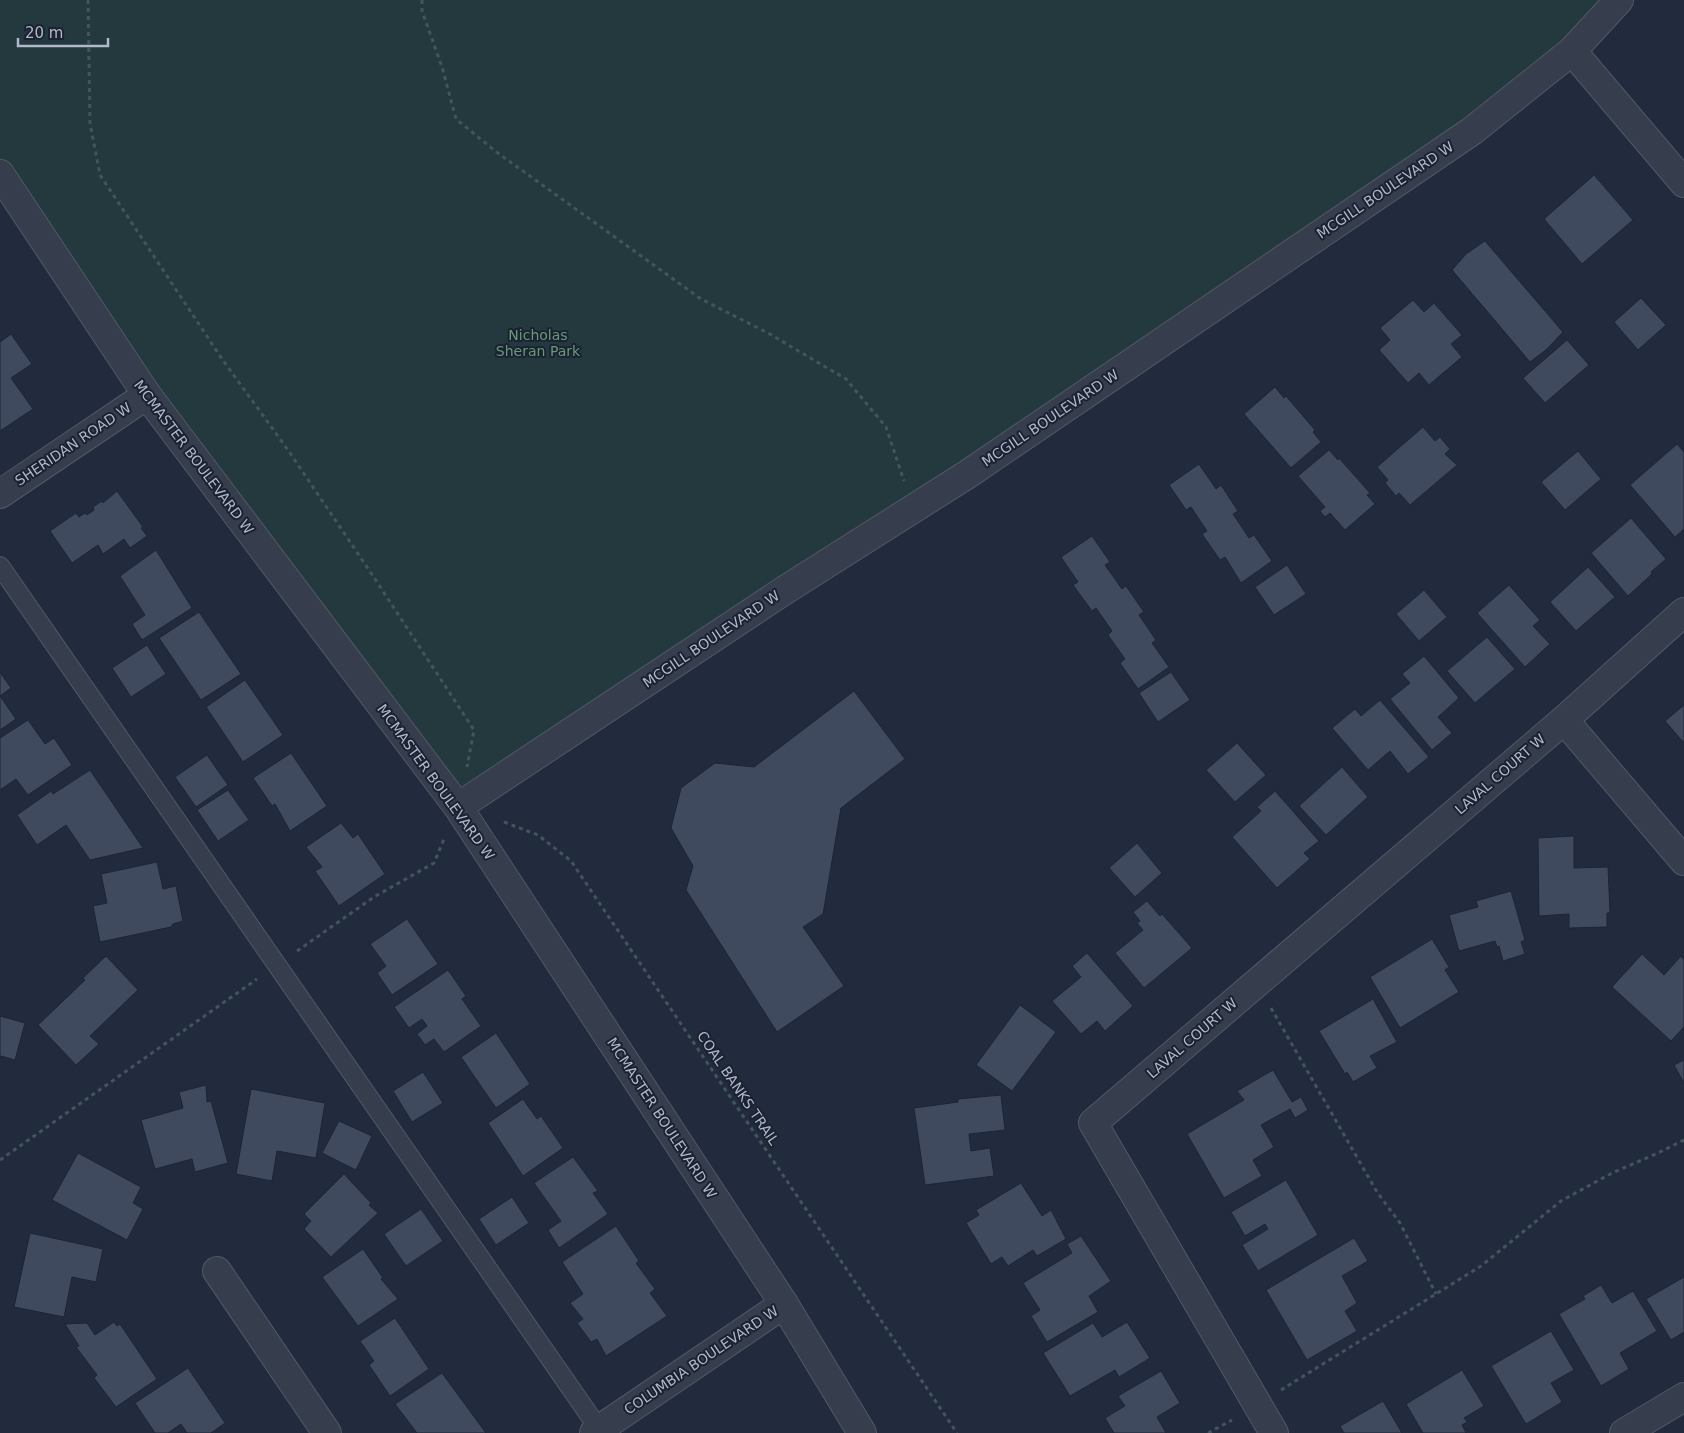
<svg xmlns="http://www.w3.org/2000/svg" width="1684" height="1433" font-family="'DejaVu Sans',sans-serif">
<rect width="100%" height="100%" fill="#222b3d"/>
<!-- green -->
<path fill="#24393e" d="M 0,0 L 1618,0 L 1572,51 L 458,807 L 0,174 Z"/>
<!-- building -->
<path fill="#404a5f" stroke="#1d2434" d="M 1594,175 L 1633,220 L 1582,264 L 1544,219 Z
M 1485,241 L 1563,332 L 1547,349 L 1530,362 L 1452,270 L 1466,254 Z
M 1641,298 L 1666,325 L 1638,350 L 1614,322 Z
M 1413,300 L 1424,312 L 1434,303 L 1462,335 L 1451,344 L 1462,357 L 1429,385 L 1419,373 L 1408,383 L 1379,350 L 1390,340 L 1380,328 Z
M 11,334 L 32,364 L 11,378 L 33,409 L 0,431 L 0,342 Z
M 1567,340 L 1589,365 L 1545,403 L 1523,378 Z
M 1275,387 L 1284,398 L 1286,396 L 1315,430 L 1313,432 L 1321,442 L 1291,468 L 1244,414 Z
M 1423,427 L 1435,441 L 1440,437 L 1450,449 L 1445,454 L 1457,465 L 1410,505 L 1399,493 L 1396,496 L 1385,483 L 1388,480 L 1377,467 Z
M 1677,444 L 1684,452 L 1684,529 L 1675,537 L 1630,485 Z
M 1329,450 L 1338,460 L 1339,458 L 1370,493 L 1367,495 L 1375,504 L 1345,530 L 1330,513 L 1325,517 L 1320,511 L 1325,507 L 1298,476 Z
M 1578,451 L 1601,479 L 1565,510 L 1541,482 Z
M 1199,464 L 1216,489 L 1221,485 L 1238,511 L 1233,514 L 1249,538 L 1254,535 L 1272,561 L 1241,583 L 1225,557 L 1220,560 L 1202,534 L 1207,531 L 1191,507 L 1186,510 L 1169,485 Z
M 117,491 L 143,527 L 141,528 L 147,536 L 130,548 L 124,539 L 103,554 L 98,545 L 72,563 L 50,531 L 76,513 L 79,517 L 85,513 L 87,515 L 94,510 L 93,507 L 102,501 L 103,503 Z
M 1631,518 L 1666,559 L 1651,572 L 1652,574 L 1628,596 L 1591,553 Z
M 1092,536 L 1110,562 L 1105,565 L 1122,589 L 1126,586 L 1144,612 L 1139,615 L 1156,640 L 1152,643 L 1169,667 L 1138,689 L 1120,663 L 1125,659 L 1108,635 L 1112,631 L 1096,608 L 1092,611 L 1073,585 L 1078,582 L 1061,557 Z
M 156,550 L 192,608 L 142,640 L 132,624 L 145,615 L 120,576 Z
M 1287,565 L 1306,594 L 1274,615 L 1255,587 Z
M 1588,567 L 1615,597 L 1576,631 L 1550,602 Z
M 1509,585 L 1540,620 L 1533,626 L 1550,644 L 1525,667 L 1477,613 Z
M 1424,590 L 1447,617 L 1419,641 L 1396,614 Z
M 199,612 L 241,674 L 201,700 L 159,638 Z
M 1487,637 L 1515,669 L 1475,703 L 1447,671 Z
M 147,645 L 166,674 L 131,697 L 112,668 Z
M 1424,656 L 1459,698 L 1438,717 L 1452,733 L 1432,750 L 1390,699 L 1410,683 L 1402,674 Z
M 0,672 L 11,688 L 0,696 Z
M 1171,672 L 1190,700 L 1158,722 L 1139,693 Z
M 245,680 L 283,735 L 243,762 L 206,707 Z
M 854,691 L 905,759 L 841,808 L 823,914 L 803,927 L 844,986 L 777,1032 L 686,890 L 693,866 L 671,828 L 681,788 L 715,763 L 754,767 Z
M 0,696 L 16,719 L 0,730 Z
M 1380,700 L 1429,757 L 1408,774 L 1390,751 L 1368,770 L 1332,728 L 1355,709 L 1361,716 Z
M 1684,705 L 1684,743 L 1665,721 Z
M 28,720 L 45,744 L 54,738 L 72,765 L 28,795 L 16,779 L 0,790 L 0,738 Z
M 1237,743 L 1266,775 L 1235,802 L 1206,770 Z
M 291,753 L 327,806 L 290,831 L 275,804 L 272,806 L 253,778 Z
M 207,755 L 228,785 L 196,807 L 175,777 Z
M 1342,767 L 1368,797 L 1326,835 L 1299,806 Z
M 90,770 L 143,848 L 90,860 L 66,825 L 37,845 L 17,815 L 51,791 L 53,794 Z
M 228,790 L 249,820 L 218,841 L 197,810 Z
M 1275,791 L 1319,841 L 1304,853 L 1310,859 L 1277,888 L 1232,837 L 1261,811 L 1257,807 Z
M 341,823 L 353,838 L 358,834 L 385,874 L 339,906 L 315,871 L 322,867 L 306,847 Z
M 1574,836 L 1574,868 L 1608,867 L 1610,913 L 1607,913 L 1607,927 L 1569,928 L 1569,914 L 1539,916 L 1538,838 Z
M 1137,843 L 1162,873 L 1135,897 L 1109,868 Z
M 157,862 L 163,889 L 176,886 L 183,921 L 173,924 L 171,927 L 100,942 L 93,906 L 107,903 L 101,874 Z
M 1511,891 L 1525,940 L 1521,942 L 1525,954 L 1503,961 L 1499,946 L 1497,947 L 1495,941 L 1459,951 L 1449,915 L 1478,907 L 1476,901 Z
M 1147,901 L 1160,916 L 1162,914 L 1192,948 L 1144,988 L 1115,953 L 1143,930 L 1137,923 L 1140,921 L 1133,912 Z
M 407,919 L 438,964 L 392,995 L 377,973 L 386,966 L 370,944 Z
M 1432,939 L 1449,967 L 1445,970 L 1459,992 L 1400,1028 L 1370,977 Z
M 1087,953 L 1133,1006 L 1105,1031 L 1097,1021 L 1081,1034 L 1052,1001 L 1081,977 L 1072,966 Z
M 1642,954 L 1664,975 L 1681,956 L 1684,960 L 1684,1027 L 1671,1041 L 1612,987 Z
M 106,956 L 138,990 L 90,1036 L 99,1044 L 76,1065 L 38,1025 L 85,980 L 83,978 Z
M 448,970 L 466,996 L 462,999 L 481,1026 L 444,1052 L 434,1039 L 425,1045 L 417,1034 L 427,1026 L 422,1019 L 409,1028 L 394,1007 Z
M 1373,999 L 1397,1042 L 1370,1056 L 1377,1068 L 1353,1082 L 1347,1072 L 1345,1074 L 1319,1031 Z
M 1020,1005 L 1056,1032 L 1012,1091 L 976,1065 Z
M 0,1016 L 25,1023 L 15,1060 L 1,1056 L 0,1059 Z
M 496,1033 L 530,1084 L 496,1108 L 461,1057 Z
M 1684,1060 L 1684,1083 L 1674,1065 Z
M 1273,1070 L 1292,1102 L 1301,1097 L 1308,1110 L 1295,1118 L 1290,1109 L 1261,1125 L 1274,1147 L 1253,1160 L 1262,1176 L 1224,1198 L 1187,1134 L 1244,1100 L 1237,1091 Z
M 423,1072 L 443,1103 L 412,1122 L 393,1091 Z
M 206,1085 L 207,1102 L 211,1101 L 228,1163 L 195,1172 L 192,1159 L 155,1169 L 141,1120 L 183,1108 L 179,1092 Z
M 251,1089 L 325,1103 L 316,1158 L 277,1151 L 272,1181 L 236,1174 Z
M 1001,1095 L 1005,1130 L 969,1134 L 971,1151 L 990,1148 L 994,1176 L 925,1185 L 914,1108 L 958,1102 L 958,1099 Z
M 523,1099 L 537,1119 L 541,1116 L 563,1148 L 523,1176 L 488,1123 Z
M 339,1121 L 372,1136 L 356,1170 L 322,1153 Z
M 78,1153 L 141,1187 L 133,1203 L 143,1209 L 127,1240 L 52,1200 Z
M 573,1157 L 598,1191 L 593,1193 L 608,1214 L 559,1248 L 548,1230 L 561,1221 L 534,1183 Z
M 344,1174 L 371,1203 L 369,1205 L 378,1213 L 331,1257 L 304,1229 L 311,1221 L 304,1214 Z
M 1286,1180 L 1318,1235 L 1258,1271 L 1242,1245 L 1268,1229 L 1265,1224 L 1245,1236 L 1231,1212 Z
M 1021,1183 L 1042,1216 L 1051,1210 L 1066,1239 L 1037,1256 L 1033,1250 L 1008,1266 L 1002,1257 L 991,1264 L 966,1223 L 979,1215 L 976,1210 Z
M 512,1197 L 529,1223 L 496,1245 L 479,1219 Z
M 421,1209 L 443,1241 L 406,1266 L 384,1234 Z
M 616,1226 L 639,1261 L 636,1263 L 655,1289 L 650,1293 L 667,1316 L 606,1356 L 597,1339 L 591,1342 L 577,1323 L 583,1319 L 570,1303 L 583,1294 L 562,1262 Z
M 30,1233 L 103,1249 L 96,1282 L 72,1277 L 64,1317 L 14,1307 Z
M 1081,1236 L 1111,1281 L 1089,1296 L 1098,1312 L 1047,1342 L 1031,1316 L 1040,1310 L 1023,1283 L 1072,1253 L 1067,1244 Z
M 1354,1238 L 1368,1261 L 1342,1276 L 1357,1303 L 1345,1311 L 1357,1331 L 1307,1360 L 1266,1290 Z
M 363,1249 L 383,1278 L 381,1279 L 398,1299 L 358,1326 L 322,1277 Z
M 1684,1277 L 1684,1332 L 1671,1340 L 1646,1299 Z
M 1601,1285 L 1612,1303 L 1633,1291 L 1657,1331 L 1620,1353 L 1629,1369 L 1601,1386 L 1559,1314 L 1585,1299 L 1583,1296 Z
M 395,1318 L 429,1369 L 390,1396 L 369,1365 L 374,1361 L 360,1341 Z
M 114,1322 L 117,1326 L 120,1324 L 157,1379 L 116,1407 L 94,1378 L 97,1375 L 76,1347 L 79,1346 L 65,1324 L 87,1323 L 95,1335 Z
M 1127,1322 L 1150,1358 L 1119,1377 L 1115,1370 L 1070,1396 L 1043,1353 L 1093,1323 L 1102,1337 Z
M 1551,1331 L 1574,1370 L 1551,1383 L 1562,1402 L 1526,1424 L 1491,1366 Z
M 188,1368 L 225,1423 L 211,1433 L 187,1433 L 181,1424 L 168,1433 L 155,1433 L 135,1403 Z
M 1462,1370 L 1484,1406 L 1464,1418 L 1467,1422 L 1462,1425 L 1466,1433 L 1423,1433 L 1406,1404 Z
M 1161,1371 L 1180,1403 L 1157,1417 L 1166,1433 L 1114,1433 L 1105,1418 L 1125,1406 L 1118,1396 Z
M 442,1373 L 486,1433 L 417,1433 L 395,1404 Z
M 1383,1401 L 1402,1433 L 1344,1433 L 1340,1426 Z"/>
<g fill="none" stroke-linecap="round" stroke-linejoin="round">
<!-- service casing -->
<g stroke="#515868" stroke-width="20">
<path id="service" d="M 0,566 L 599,1429"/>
</g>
<!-- minor casing -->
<g stroke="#515868" stroke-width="30">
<path id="minor" d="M 1572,51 L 1684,183
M 0,494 L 147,395
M 1564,720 L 1684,861
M 217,1271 L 327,1433
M 594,1433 L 784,1304
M 1274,1433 L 1093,1123 L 1564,720 L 1684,612
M 1624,1433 L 1684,1397"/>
</g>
<!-- tertiary casing -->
<g stroke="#515868" stroke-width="30">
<path id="tertiary" d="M 0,174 L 147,395 L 458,807 L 784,1304 L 862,1433
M 458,807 L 785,590 L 968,474 L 1472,131 L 1572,51 L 1619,0"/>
</g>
<!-- path -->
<path stroke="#41565b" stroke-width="3" stroke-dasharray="4 4" stroke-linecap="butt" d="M 88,0 L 90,123 L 100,175 L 222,359 L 288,450 L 373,576 L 474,730 L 467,767
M 422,0 L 422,11 L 442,67 L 456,119 L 495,151 L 701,299 L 768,333 L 846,379 L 886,427 L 904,481
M 504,822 L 538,835 L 571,861 L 957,1433
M 297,951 L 374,897 L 434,863 L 444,839
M 1271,1008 L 1377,1192 L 1400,1223 L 1436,1294
M 0,1160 L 257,979
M 1281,1390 L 1481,1266 L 1561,1201 L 1612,1173 L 1658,1153 L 1684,1140
M 1208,1433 L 1232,1420"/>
<!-- service -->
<use href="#service" stroke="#363d4d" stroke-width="18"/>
<!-- minor -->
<use href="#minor" stroke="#363d4d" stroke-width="28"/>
<!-- tertiary -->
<use href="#tertiary" stroke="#363d4d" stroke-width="28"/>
</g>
<g text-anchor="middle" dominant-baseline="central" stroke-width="4" stroke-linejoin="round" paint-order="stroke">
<!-- street labels -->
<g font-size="14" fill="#b1b8c9" stroke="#1b2232">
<text transform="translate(1385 190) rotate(-34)">MCGILL BOULEVARD W</text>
<text transform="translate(1050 418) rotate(-34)">MCGILL BOULEVARD W</text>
<text transform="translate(73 444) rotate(-34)">SHERIDAN ROAD W</text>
<text transform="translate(194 457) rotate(53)">MCMASTER BOULEVARD W</text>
<text transform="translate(711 639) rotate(-34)">MCGILL BOULEVARD W</text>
<text transform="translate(1500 774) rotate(-41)">LAVAL COURT W</text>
<text transform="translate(436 782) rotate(54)">MCMASTER BOULEVARD W</text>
<text transform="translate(1192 1038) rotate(-41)">LAVAL COURT W</text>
<text transform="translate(738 1088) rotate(56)">COAL BANKS TRAIL</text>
<text transform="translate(662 1118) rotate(57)">MCMASTER BOULEVARD W</text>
<text transform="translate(701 1360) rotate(-34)">COLUMBIA BOULEVARD W</text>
</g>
<!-- park labels -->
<g font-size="14" fill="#679b77" stroke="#1b2232">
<text x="538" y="335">Nicholas<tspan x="538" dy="16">Sheran Park</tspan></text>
</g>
</g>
<!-- scale -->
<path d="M18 38v8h90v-8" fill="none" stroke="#b1b8c9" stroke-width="2.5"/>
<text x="25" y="38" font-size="15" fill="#b1b8c9" stroke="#1b2232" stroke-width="4" paint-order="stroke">20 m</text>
</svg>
